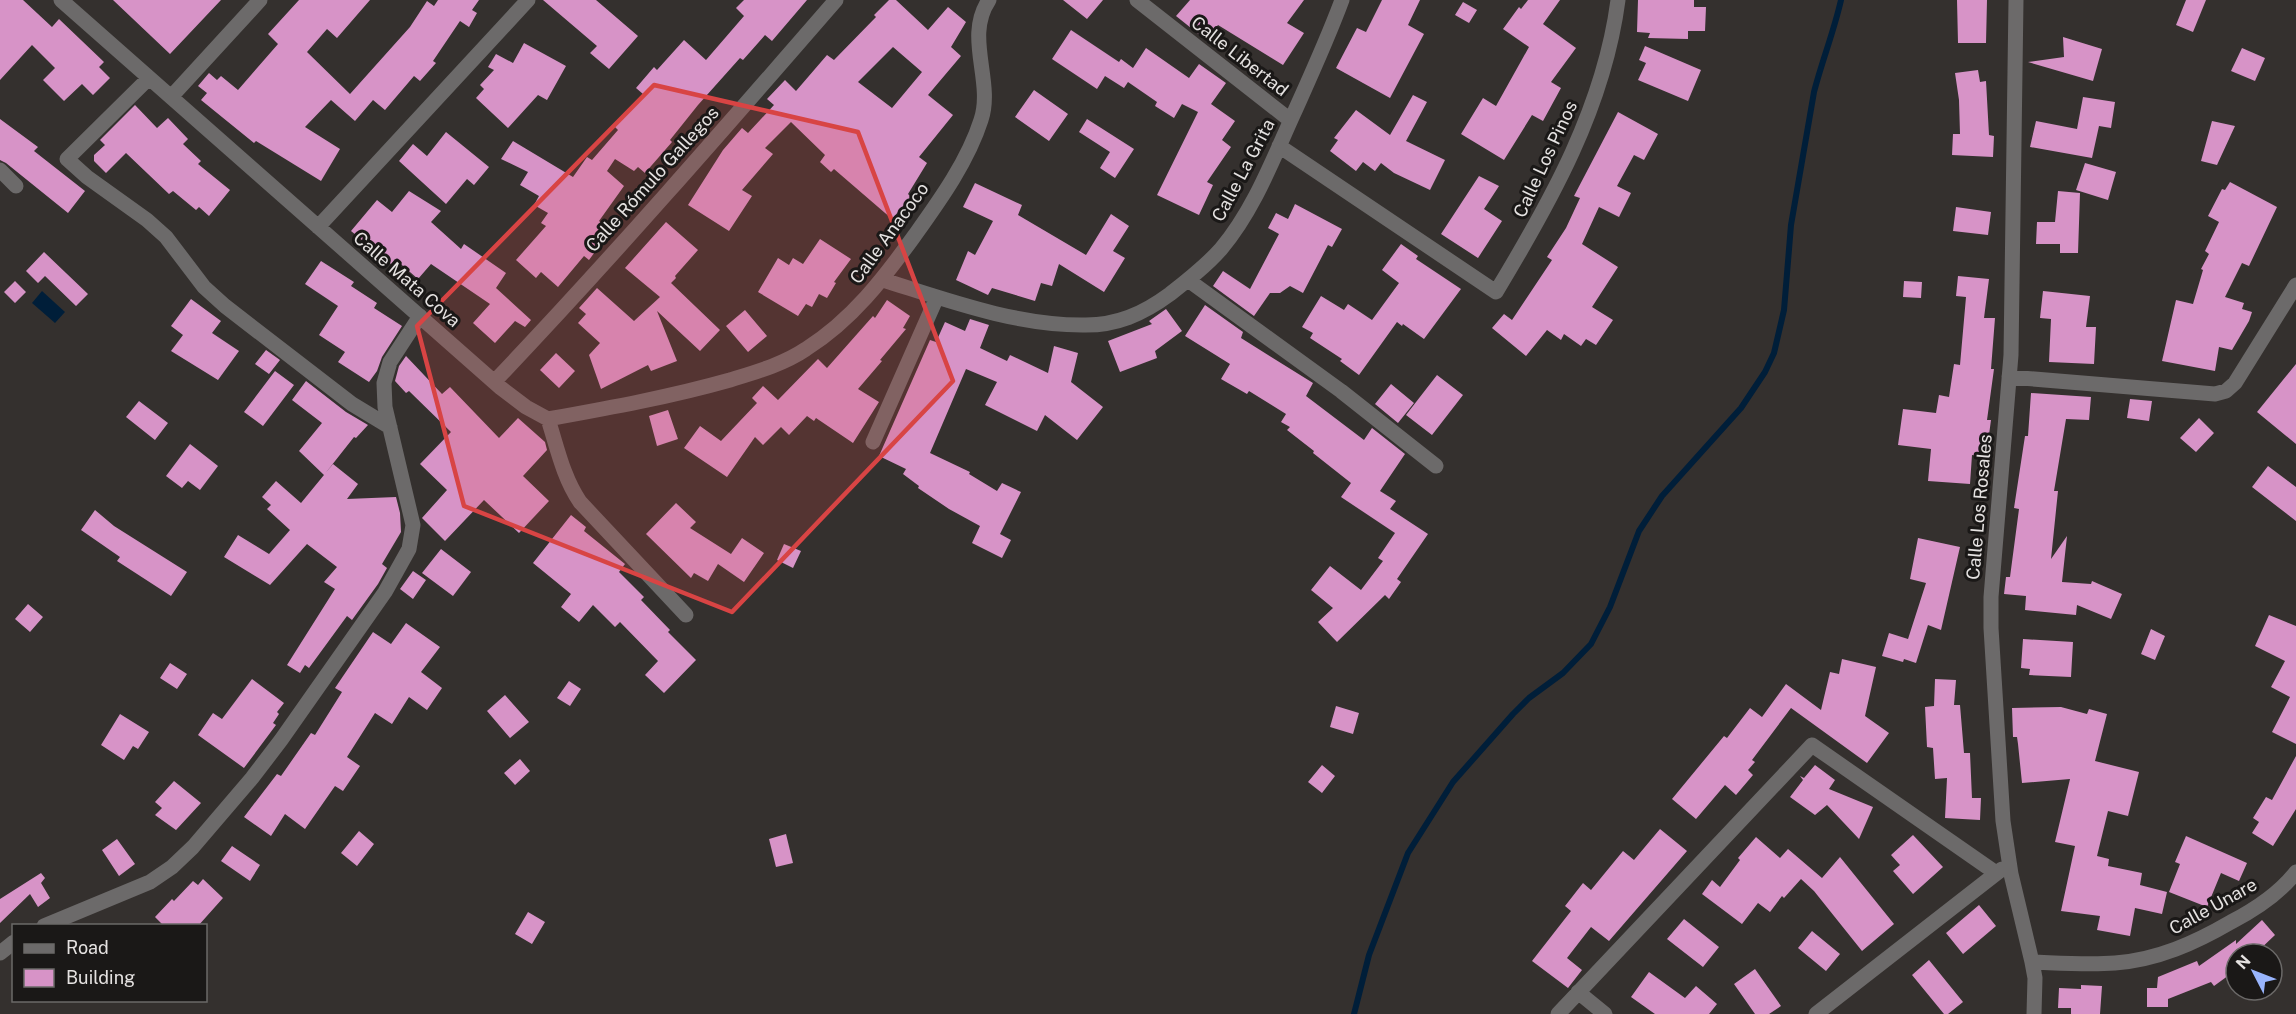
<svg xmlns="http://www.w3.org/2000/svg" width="2296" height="1014" font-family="'Public Sans',sans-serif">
<rect width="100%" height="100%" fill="#34302e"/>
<!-- water -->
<path fill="#001e39" d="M 42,291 L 65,312 L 55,323 L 32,303 Z"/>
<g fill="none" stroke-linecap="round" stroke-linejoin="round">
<!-- stream -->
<path stroke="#001e39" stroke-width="6" d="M 1354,1014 L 1369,955 L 1408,853 L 1453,782 L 1513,714 L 1529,698 L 1563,673 L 1591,644 L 1610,607 L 1639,531 L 1662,496 L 1741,408 L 1765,372 L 1774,353 L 1784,310 L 1791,225 L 1814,92 C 1822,61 1834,31 1841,0"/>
</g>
<!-- building -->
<path fill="#d793c7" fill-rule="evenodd" d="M 0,0 L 23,0 L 52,27 L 59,19 L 104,62 L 99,67 L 110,78 L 93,95 L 82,84 L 64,101 L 43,80 L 55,68 L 32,45 L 0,80 Z
M 113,0 L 221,0 L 170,54 Z
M 299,0 L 370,0 L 337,38 L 327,29 L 307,52 L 350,94 L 410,27 L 427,1 L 434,6 L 438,0 L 479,0 L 472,10 L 477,13 L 469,27 L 460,21 L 433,61 L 436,63 L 420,81 L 414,76 L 385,110 L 373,100 L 355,121 L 331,100 L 305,127 L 340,149 L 321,181 L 256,141 L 254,143 L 201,100 L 207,93 L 198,86 L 209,73 L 217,80 L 221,76 L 238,90 L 278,44 L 268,34 Z
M 543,0 L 596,0 L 638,36 L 609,69 L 590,53 L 597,46 Z
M 744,0 L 807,0 L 772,41 L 765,35 L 743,60 L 740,58 L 698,105 L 670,140 L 672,142 L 645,173 L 638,167 L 634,171 L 615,159 L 607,171 L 624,186 L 599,221 L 611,230 L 589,260 L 584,256 L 558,287 L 541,272 L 536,278 L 516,260 L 546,226 L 541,223 L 548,213 L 534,205 L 539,196 L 520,185 L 528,172 L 501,159 L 513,141 L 573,177 L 587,157 L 592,160 L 618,130 L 614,126 L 643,94 L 636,88 L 654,67 L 657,70 L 684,40 L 706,60 L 744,16 L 736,8 Z
M 889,0 L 896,0 L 928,30 L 948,7 L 966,22 L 951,47 L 961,56 L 928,95 L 953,115 L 919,157 L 927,163 L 908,194 L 911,197 L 892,219 L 834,169 L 831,172 L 820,162 L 825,155 L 791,122 L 765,148 L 773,154 L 742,190 L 752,196 L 729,231 L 688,205 L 723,150 L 742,128 L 748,133 L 774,105 L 767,99 L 785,80 L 796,91 L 827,55 L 834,60 L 876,17 L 874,15 ZM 893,47 L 922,72 L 892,108 L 858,82 Z
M 1063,0 L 1103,0 L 1087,19 Z
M 1190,0 L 1304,0 L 1287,23 L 1304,33 L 1283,65 L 1218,25 L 1206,40 L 1176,16 Z
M 1382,0 L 1420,0 L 1408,25 L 1424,34 L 1390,98 L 1336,68 L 1357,28 L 1366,32 Z
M 1528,0 L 1560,0 L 1543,24 L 1576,48 L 1551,82 L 1561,88 L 1543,121 L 1532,115 L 1504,160 L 1461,134 L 1483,98 L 1496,106 L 1529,47 L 1503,29 L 1519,7 L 1521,9 Z
M 1638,0 L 1694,0 L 1694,7 L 1706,7 L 1705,31 L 1688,31 L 1688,39 L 1648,38 L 1650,33 L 1637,32 Z
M 1957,0 L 1987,0 L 1986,43 L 1958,43 Z
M 2186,0 L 2206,0 L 2193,32 L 2176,25 Z
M 1463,2 L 1477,10 L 1469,23 L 1455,15 Z
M 1071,30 L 1119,62 L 1121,59 L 1133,68 L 1146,48 L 1189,78 L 1199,64 L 1226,83 L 1211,104 L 1235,121 L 1222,140 L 1231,147 L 1207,182 L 1213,185 L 1199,215 L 1157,195 L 1198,112 L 1182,104 L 1174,118 L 1155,106 L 1157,102 L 1128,82 L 1124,88 L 1105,76 L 1097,89 L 1052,59 Z
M 2063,37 L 2102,49 L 2093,81 L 2028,62 L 2064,57 Z
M 524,43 L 566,66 L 547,100 L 538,95 L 508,128 L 476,98 L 484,89 L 480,85 L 494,70 L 488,67 L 496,54 L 513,63 Z
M 1645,46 L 1701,70 L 1688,101 L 1638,80 L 1646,63 L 1639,60 Z
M 2242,48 L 2265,58 L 2255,81 L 2231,71 Z
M 1978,70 L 1980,82 L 1986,81 L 1989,135 L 1994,136 L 1993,157 L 1952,155 L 1953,134 L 1960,134 L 1959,100 L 1955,73 Z
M 1034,90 L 1068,114 L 1049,141 L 1015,117 Z
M 1413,95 L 1427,102 L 1406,141 L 1445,160 L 1430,190 L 1394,173 L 1381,163 L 1375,171 L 1363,162 L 1356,171 L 1330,151 L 1338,140 L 1334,138 L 1356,110 L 1390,135 Z
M 2083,97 L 2115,102 L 2111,128 L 2099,126 L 2092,158 L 2030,147 L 2036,121 L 2077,129 Z
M 135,105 L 157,128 L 168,118 L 188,139 L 183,144 L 201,161 L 198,164 L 230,190 L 209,216 L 199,207 L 196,210 L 173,191 L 169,194 L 126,153 L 106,173 L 94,161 L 94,155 L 105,145 L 100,140 Z
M 1618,112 L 1658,134 L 1644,160 L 1634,155 L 1617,186 L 1631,193 L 1619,217 L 1599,207 L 1582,244 L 1618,267 L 1592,307 L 1613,320 L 1596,345 L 1586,339 L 1581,346 L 1564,334 L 1561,340 L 1547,330 L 1526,356 L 1492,328 L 1504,314 L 1512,320 L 1552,260 L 1547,257 L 1566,228 L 1580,198 L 1574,196 Z
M 0,119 L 38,147 L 34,151 L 85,191 L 68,213 L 6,163 L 0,160 Z
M 1087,119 L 1134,149 L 1115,178 L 1100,168 L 1110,152 L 1079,132 Z
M 2212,121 L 2235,126 L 2217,165 L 2201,161 Z
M 446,132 L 489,167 L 474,185 L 467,179 L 446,204 L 399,161 L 413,144 L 427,156 Z
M 2085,163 L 2116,172 L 2108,200 L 2076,190 Z
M 1479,176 L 1499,186 L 1484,209 L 1502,221 L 1478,258 L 1441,234 Z
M 2230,182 L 2277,207 L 2249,266 L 2242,263 L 2225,297 L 2244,303 L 2242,309 L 2252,312 L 2249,321 L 2232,350 L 2219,347 L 2215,371 L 2162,361 L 2176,300 L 2193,304 L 2203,270 L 2201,269 L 2209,254 L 2205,251 L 2219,222 L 2208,216 L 2222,189 L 2225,190 Z
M 975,183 L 1022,205 L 1018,215 L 1086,255 L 1111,214 L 1129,226 L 1113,251 L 1125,258 L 1104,292 L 1059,264 L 1052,286 L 1041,283 L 1035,301 L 992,288 L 988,295 L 956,280 L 968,251 L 975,255 L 993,221 L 963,207 Z
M 409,191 L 441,211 L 431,222 L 461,249 L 464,244 L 506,273 L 496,288 L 531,320 L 525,327 L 515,321 L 495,343 L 473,323 L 490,304 L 431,264 L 418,279 L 395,259 L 391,264 L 351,231 L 377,200 L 392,212 Z
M 2058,191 L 2080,193 L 2078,253 L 2060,253 L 2060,244 L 2036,244 L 2037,222 L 2055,222 Z
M 1295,204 L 1342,229 L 1332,247 L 1328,245 L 1303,293 L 1290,286 L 1280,293 L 1270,293 L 1254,316 L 1213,286 L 1223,271 L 1250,289 L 1279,234 L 1268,228 L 1276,213 L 1288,219 Z
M 1956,207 L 1991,212 L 1988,235 L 1953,231 Z
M 666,222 L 698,250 L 675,276 L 676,278 L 671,283 L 720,330 L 700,351 L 657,311 L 677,361 L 651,371 L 648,365 L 601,389 L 589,355 L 600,343 L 578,323 L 586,314 L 579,308 L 597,288 L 634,321 L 660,297 L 625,268 Z
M 820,239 L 851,259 L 834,282 L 836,283 L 827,298 L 819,294 L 812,307 L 806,304 L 798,316 L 758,292 L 778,258 L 789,265 L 793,258 L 803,264 Z
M 1401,244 L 1418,256 L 1416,259 L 1461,289 L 1424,339 L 1403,324 L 1402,326 L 1397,322 L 1359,375 L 1340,361 L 1342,359 L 1310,338 L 1313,333 L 1302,327 L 1321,296 L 1344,310 L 1348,304 L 1372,320 L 1399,283 L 1382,270 Z
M 44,252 L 88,294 L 76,306 L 45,276 L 38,283 L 26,271 Z
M 321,261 L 354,282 L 351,286 L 377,303 L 374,308 L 402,326 L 382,357 L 377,371 L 369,382 L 338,362 L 345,352 L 319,335 L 338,306 L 305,284 Z
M 1958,276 L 1989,279 L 1984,318 L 1995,318 L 1991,369 L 1994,369 L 1987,420 L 1991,420 L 1986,457 L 1972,455 L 1970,484 L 1928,481 L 1931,449 L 1898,445 L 1903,409 L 1936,413 L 1939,395 L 1949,397 L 1954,364 L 1960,365 L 1966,297 L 1956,296 Z
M 15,281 L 26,292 L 15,303 L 4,292 Z
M 1904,281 L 1922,282 L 1921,298 L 1903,297 Z
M 2043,291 L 2090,296 L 2086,327 L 2096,327 L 2094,364 L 2049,362 L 2051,319 L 2040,318 Z
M 191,299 L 221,321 L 212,333 L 239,351 L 218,380 L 171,351 L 183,335 L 171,326 Z
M 887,300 L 910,316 L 903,328 L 906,329 L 880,360 L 882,361 L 858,389 L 879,402 L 853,443 L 816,418 L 814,421 L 807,416 L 789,435 L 781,427 L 763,445 L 755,437 L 727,477 L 684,448 L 700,426 L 721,441 L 757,403 L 752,398 L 763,386 L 778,400 L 818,359 L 827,368 L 873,316 L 875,318 Z
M 1205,305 L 1243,332 L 1241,338 L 1313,383 L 1306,396 L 1364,440 L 1372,428 L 1405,454 L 1380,491 L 1396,501 L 1390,509 L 1428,534 L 1397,579 L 1401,582 L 1389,599 L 1385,595 L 1337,642 L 1318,622 L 1333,608 L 1311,590 L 1330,566 L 1361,590 L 1383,561 L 1378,558 L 1395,533 L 1341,497 L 1351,483 L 1313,453 L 1314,451 L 1287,430 L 1290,427 L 1281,422 L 1286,414 L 1249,391 L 1247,394 L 1221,379 L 1230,364 L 1185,336 Z
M 1166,309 L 1182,331 L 1155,351 L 1157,358 L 1120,372 L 1108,341 L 1152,324 L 1149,321 Z
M 745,310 L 767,336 L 748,352 L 726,326 Z
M 970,319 L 989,325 L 980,348 L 1007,361 L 1010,355 L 1048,373 L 1054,346 L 1078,353 L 1071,382 L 1103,407 L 1077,440 L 1045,415 L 1037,431 L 985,405 L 997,382 L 966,369 L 930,453 L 970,472 L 969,474 L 997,491 L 1002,483 L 1021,492 L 1000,534 L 1011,540 L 1002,558 L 972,543 L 980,526 L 949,509 L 918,488 L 919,486 L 903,474 L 906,469 L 879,456 L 930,340 L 936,342 L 945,322 L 965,331 Z
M 266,350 L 280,360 L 269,374 L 255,364 Z
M 556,353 L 575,371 L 559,388 L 540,370 Z
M 406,356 L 442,394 L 450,387 L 499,438 L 518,418 L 545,442 L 547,450 L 523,476 L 549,501 L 519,533 L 484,500 L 445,541 L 422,518 L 447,490 L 420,464 L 451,432 L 409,391 L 406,393 L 395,381 L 399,366 Z
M 2296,364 L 2296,444 L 2257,412 Z
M 275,371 L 294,385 L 263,426 L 244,412 Z
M 1437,375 L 1463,395 L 1432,435 L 1406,415 Z
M 306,381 L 346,412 L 368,425 L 356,438 L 354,437 L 324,475 L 299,451 L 322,423 L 292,400 Z
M 1391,384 L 1414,403 L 1398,423 L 1375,404 Z
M 2031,393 L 2091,397 L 2089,420 L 2066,419 L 2054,491 L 2058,491 L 2051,559 L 2067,536 L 2062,582 L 2091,584 L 2092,581 L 2122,594 L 2111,619 L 2077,605 L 2076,615 L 2025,610 L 2026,596 L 2004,594 L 2006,577 L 2010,577 L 2019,509 L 2014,508 L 2025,436 L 2028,436 Z
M 2130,399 L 2152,401 L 2149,421 L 2127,418 Z
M 139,401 L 168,423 L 155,440 L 126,417 Z
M 668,410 L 678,439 L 657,446 L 649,416 Z
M 2199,418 L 2214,433 L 2196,452 L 2180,438 Z
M 190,444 L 218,466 L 200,490 L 188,481 L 182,488 L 166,476 Z
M 333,464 L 358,484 L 347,499 L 396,497 L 400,513 L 401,532 L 382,564 L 387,568 L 378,584 L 352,620 L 347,616 L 309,668 L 305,665 L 300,673 L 287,665 L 335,589 L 324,582 L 337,567 L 307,544 L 270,585 L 224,557 L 238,535 L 269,554 L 290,530 L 267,509 L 271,505 L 262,497 L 276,481 L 301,503 Z
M 2268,466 L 2296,487 L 2296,521 L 2252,487 Z
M 676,503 L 696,522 L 690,528 L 731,554 L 742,538 L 764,553 L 744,582 L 718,564 L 708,581 L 694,573 L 691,578 L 646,534 Z
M 95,510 L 114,526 L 187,572 L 171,596 L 117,561 L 120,557 L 81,530 Z
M 571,515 L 586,527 L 584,531 L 625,564 L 619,572 L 644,597 L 641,600 L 670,630 L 668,632 L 696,660 L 664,693 L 645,675 L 658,661 L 620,622 L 615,627 L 593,605 L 579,622 L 561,607 L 571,594 L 533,563 Z
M 1918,538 L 1960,547 L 1941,630 L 1928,625 L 1916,663 L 1904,659 L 1903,662 L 1882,656 L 1889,633 L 1908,639 L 1926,583 L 1910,579 Z
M 784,544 L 801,551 L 793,568 L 777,560 Z
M 441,549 L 471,572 L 453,596 L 422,573 Z
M 413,571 L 426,580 L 413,599 L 400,589 Z
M 28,604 L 43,617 L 30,632 L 15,619 Z
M 2269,615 L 2296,626 L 2296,744 L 2272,732 L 2290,697 L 2271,687 L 2285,661 L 2255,646 Z
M 406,623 L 440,647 L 421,672 L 442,688 L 427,710 L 409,697 L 392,724 L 375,713 L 347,757 L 360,766 L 343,791 L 335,786 L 305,829 L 285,814 L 271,836 L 244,817 L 277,774 L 281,776 L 311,733 L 315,735 L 342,692 L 335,688 L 373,632 L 391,644 Z
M 2151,629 L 2165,636 L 2155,660 L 2141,654 Z
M 2023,639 L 2073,642 L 2071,677 L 2029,675 L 2030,669 L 2021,668 Z
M 1842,659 L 1876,667 L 1865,716 L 1889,733 L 1867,763 L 1791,708 L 1752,760 L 1755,762 L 1748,770 L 1753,775 L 1736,795 L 1725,785 L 1696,819 L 1672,799 L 1724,736 L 1727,738 L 1750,708 L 1762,717 L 1786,684 L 1821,710 L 1830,672 L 1839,674 Z
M 170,663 L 187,674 L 177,689 L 160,678 Z
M 252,679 L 284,703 L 277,712 L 279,714 L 273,723 L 276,725 L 244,768 L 198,735 L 213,713 L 222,719 Z
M 1935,679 L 1956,680 L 1954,705 L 1960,705 L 1964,753 L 1970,753 L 1972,798 L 1981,798 L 1980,820 L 1945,818 L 1947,778 L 1935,779 L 1933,748 L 1927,747 L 1925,707 L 1934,706 Z
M 569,681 L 581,689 L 570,706 L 557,698 Z
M 505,695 L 529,722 L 510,738 L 487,711 Z
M 1336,706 L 1359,713 L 1353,734 L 1330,727 Z
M 2061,707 L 2087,714 L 2089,709 L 2107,714 L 2095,761 L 2139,772 L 2128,816 L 2108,811 L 2097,856 L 2109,859 L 2108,866 L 2142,873 L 2140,885 L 2167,892 L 2162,914 L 2135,908 L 2130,936 L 2097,930 L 2100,916 L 2061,911 L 2075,846 L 2055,842 L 2070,779 L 2022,783 L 2018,744 L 2017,737 L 2013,737 L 2012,708 Z
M 120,714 L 149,732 L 138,749 L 133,746 L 124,760 L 101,745 Z
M 2296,756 L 2296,809 L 2273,846 L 2252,833 L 2259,822 L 2253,818 L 2266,797 L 2272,800 Z
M 520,759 L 530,771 L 515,785 L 504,773 Z
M 1322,765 L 1335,776 L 1322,793 L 1308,782 Z
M 1815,765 L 1835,780 L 1829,789 L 1873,807 L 1859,839 L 1827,805 L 1815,815 L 1790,797 L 1803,780 L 1800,776 L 1804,778 Z
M 174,781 L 201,803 L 176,830 L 155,815 L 162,808 L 155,802 Z
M 1660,829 L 1687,851 L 1609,941 L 1591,927 L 1567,958 L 1582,970 L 1568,988 L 1532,961 L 1571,911 L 1565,906 L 1583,883 L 1591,890 L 1623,851 L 1634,860 Z
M 359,831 L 374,844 L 357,866 L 341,853 Z
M 786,834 L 793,863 L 776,867 L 769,839 Z
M 1913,835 L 1943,867 L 1913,894 L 1893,871 L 1900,865 L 1891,855 Z
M 2186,836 L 2247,863 L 2239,881 L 2221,873 L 2207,907 L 2169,892 L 2180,864 L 2175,862 Z
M 1756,837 L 1780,858 L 1788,849 L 1822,878 L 1840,857 L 1894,924 L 1862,951 L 1814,891 L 1801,879 L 1784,898 L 1782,896 L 1770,912 L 1758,903 L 1742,924 L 1702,894 L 1712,880 L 1720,887 L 1740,860 L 1738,858 Z
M 117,839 L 135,864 L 119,876 L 102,850 Z
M 232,846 L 260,865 L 250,881 L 221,861 Z
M 41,873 L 45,878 L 41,883 L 50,898 L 38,907 L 30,894 L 0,923 L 0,899 Z
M 203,879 L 223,898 L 198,926 L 164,926 L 155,917 L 172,899 L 174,901 L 193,881 L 198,885 Z
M 1979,905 L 1996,926 L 1963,954 L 1946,933 Z
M 528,912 L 545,922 L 532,944 L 515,934 Z
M 1684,919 L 1719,947 L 1703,967 L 1667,939 Z
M 2262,920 L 2275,935 L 2255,954 L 2236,954 L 2236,970 L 2214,986 L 2211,982 L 2168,999 L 2168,1007 L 2147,1007 L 2147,988 L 2157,988 L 2158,977 L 2197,961 L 2199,966 L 2236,940 L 2236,944 Z
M 1812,931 L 1840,954 L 1826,971 L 1798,948 Z
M 1929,960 L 1963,1002 L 1948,1014 L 1944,1014 L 1912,975 Z
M 1755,969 L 1781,1006 L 1769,1014 L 1755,1014 L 1734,984 Z
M 1649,972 L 1685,998 L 1696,986 L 1717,1004 L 1709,1014 L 1655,1014 L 1631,997 Z
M 2081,985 L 2102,986 L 2100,1014 L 2071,1014 L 2071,1008 L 2058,1008 L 2059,988 L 2081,989 Z"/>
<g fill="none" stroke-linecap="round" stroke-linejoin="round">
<!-- minor -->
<path stroke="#6c6a6a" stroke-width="15" d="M 61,0 L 501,388 L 526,407 L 548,419 C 557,447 563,477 580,502 L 686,615
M 1137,0 L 1290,120
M 2016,0 L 2011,355 L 1991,597 L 1991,628 L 2003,821 L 2011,874 L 2032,962 L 2035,978 L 2034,1014
M 149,78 L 67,159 L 87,177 L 147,220 L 166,237 L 204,287 L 225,306 L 352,404 L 390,427
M 171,97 L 260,0
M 1279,146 L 1496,292 C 1551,201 1604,107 1618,0
M 0,170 L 16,186
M 318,227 L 528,0
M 883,280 C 947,300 1014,325 1082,325 C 1116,326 1143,314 1170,294 C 1188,280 1206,266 1221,249 C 1254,210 1273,159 1294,113 C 1311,75 1328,38 1342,0
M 1188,280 L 1341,391 L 1436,466
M 2009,377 L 2215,394 L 2226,391 L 2235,383 L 2296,285
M 494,382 C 612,258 724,129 836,0
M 548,419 C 609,408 670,397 730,380 C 756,372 784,364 806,349 C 852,320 884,278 915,235 C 940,200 968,161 981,120 C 994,81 964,37 989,0
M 873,442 L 937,297
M 44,926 L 150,882 L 172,867 L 193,847 L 252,778 L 281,740 L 385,592 L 409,549 L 413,525 L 385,407 L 384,383 L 390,362 L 420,316
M 0,953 L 14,942
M 2032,962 C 2060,963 2088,965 2115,963 C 2157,960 2195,943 2231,922 C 2256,909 2279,894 2296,872
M 1578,992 L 1605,1014
M 1558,1014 L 1812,745 L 1996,873
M 1816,1014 L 2002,869"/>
</g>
<!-- marked area -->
<path fill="#d84444" fill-opacity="0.2" stroke="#d84444" stroke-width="4.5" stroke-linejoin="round" d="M 654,85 L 858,132 L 953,381 L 732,612 L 464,506 L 417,326 Z"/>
<g text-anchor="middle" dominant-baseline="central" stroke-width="6" stroke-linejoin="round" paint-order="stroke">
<!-- street labels -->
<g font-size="18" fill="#e5e2e1" stroke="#1a1817">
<text transform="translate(1240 56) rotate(38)">Calle Libertad</text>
<text transform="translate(1545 159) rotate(-65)">Calle Los Pinos</text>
<text transform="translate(1243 170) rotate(-62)">Calle La Grita</text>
<text transform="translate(652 179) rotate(-48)">Calle Rómulo Gallegos</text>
<text transform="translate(889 233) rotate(-54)">Calle Anacoco</text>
<text transform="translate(407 279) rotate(41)">Calle Mata Cova</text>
<text transform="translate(1979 507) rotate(-85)">Calle Los Rosales</text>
<text transform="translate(2213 906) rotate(-29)">Calle Unare</text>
</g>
</g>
<!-- legend -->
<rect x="12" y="924" width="195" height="78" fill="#1a1817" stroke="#6b6968" stroke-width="1.5"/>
<rect x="24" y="944" width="30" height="9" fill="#6c6a6a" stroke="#6b6968" stroke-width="1.5"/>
<text x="66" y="954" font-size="18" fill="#e5e2e1">Road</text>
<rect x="24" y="969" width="30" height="18" fill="#d793c7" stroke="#6b6968" stroke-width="1.5"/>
<text x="66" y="984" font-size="18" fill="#e5e2e1">Building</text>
<!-- north arrow -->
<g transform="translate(2254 972) rotate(312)"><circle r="28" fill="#1a1817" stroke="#6b6968" stroke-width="1.5"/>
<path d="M0-4.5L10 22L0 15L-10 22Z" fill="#99b5fd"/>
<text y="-9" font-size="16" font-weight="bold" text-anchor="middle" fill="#e5e2e1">N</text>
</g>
</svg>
